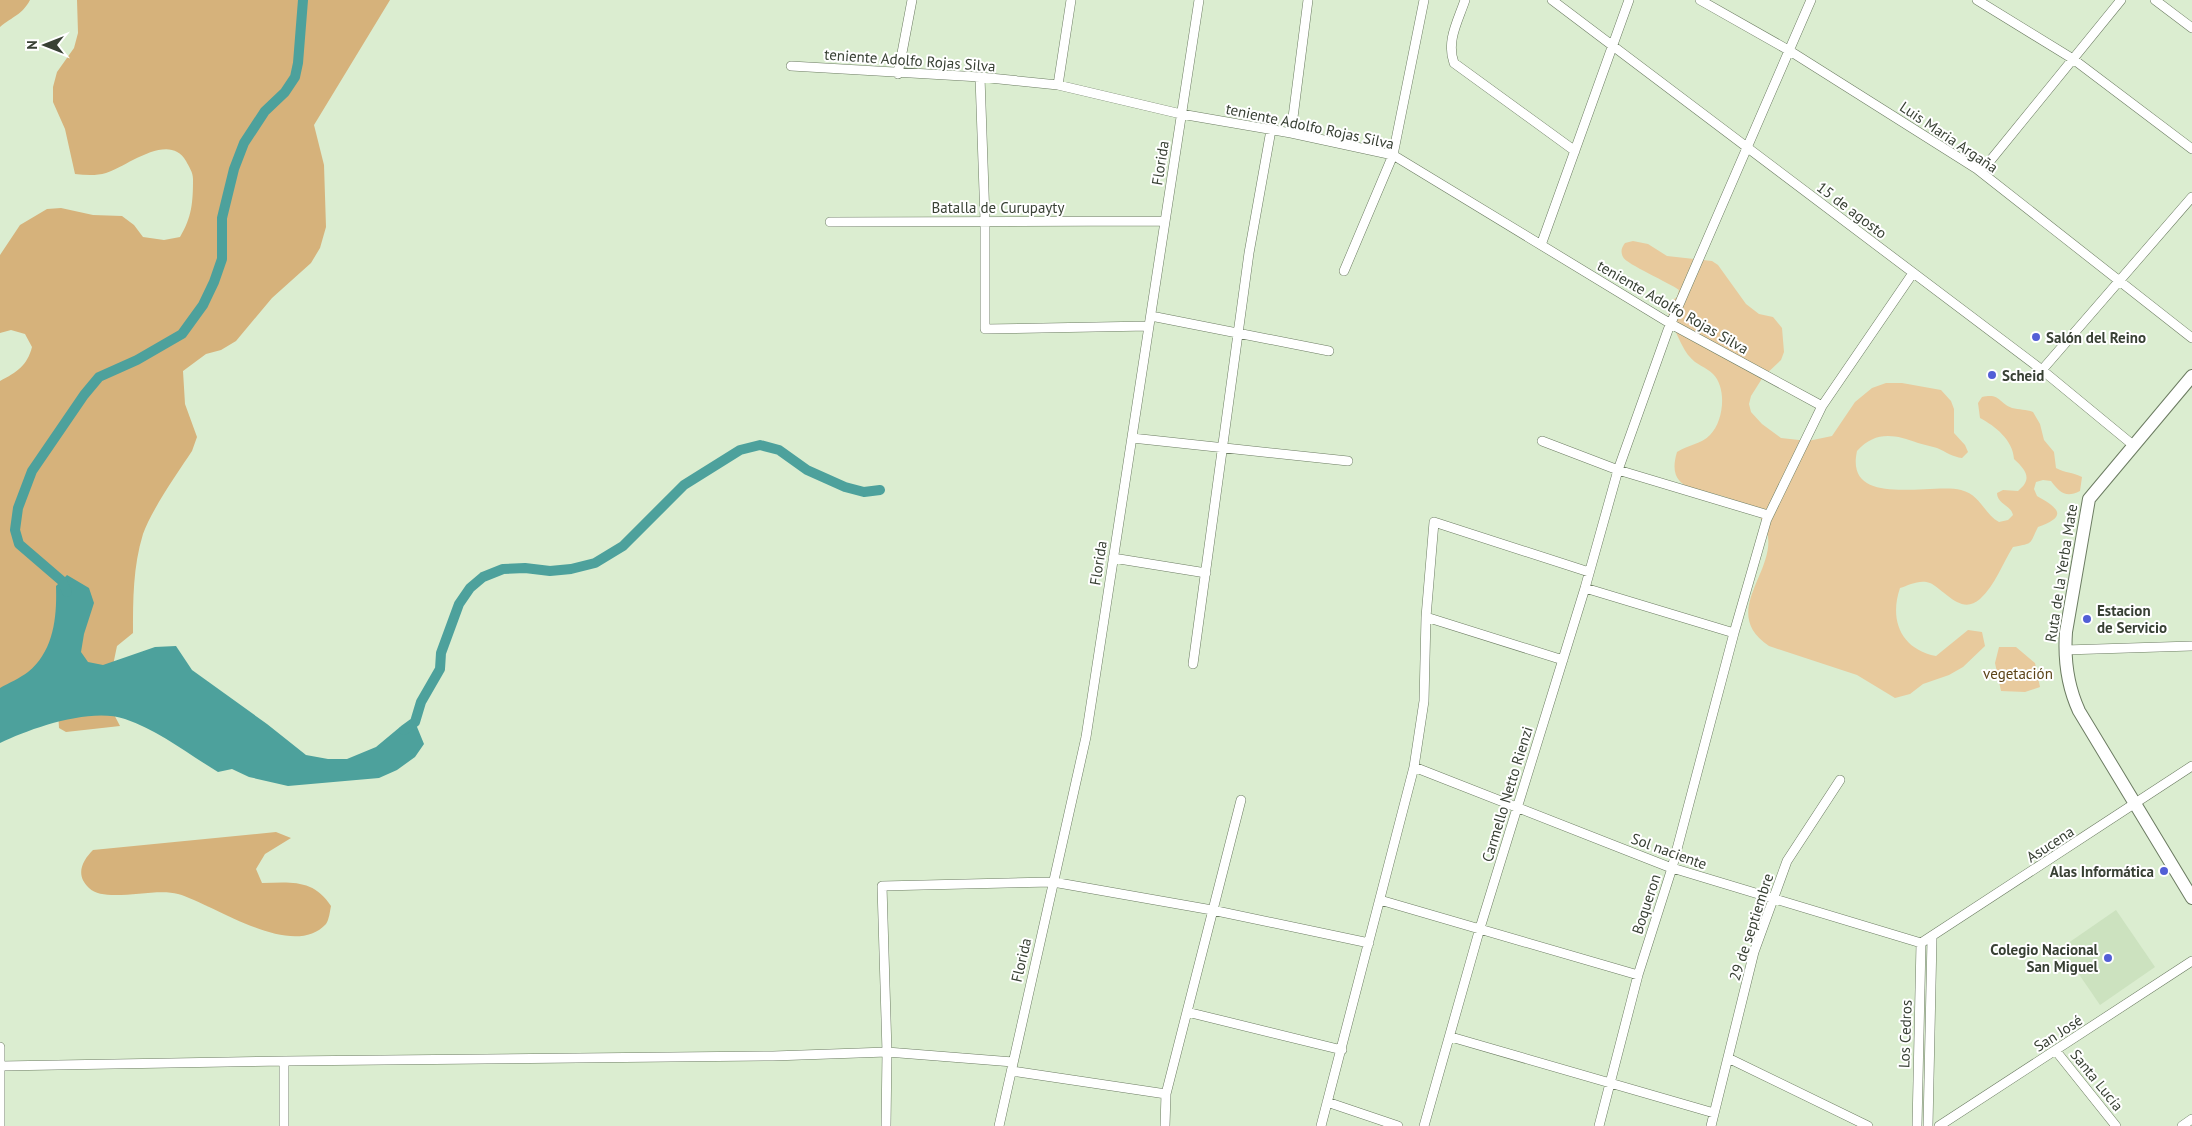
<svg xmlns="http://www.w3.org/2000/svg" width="2192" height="1126" font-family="'PT Sans',sans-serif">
<rect width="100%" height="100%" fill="#dbedd0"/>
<!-- built -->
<path fill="#cce2bf" d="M 2116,910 L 2155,967 L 2100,1005 L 2061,948 Z"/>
<!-- green -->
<path fill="#e8ca9d" d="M 1633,241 L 1648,244 L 1667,256 L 1712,261 L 1718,265 L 1746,304 L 1759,314 L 1773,317 L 1782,328 L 1784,352 L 1781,360 L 1763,377 L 1751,396 L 1749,404 L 1751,412 L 1762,424 L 1781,438 L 1808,441 L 1832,436 L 1855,402 L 1872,388 L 1886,383 L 1902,383 L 1941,390 L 1951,401 L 1954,409 L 1954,433 L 1965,445 L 1968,452 L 1962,458 C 1953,457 1946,452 1937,448 C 1931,446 1924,445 1918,443 C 1894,434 1875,431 1857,451 C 1844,510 1933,482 1961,490 C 1981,495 1984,514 1999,522 L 2008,520 L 2013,515 C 2011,505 1997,504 1997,493 L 2003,490 L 2018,491 C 2033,479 2026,470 2014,459 C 2013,440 1995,426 1980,418 L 1978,403 L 1982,397 C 2001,393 1998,403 2012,408 C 2019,410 2026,409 2033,412 L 2040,424 L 2044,440 L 2054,452 L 2056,468 C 2064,473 2073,472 2082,477 L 2080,491 C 2066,498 2060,493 2051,481 L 2043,480 L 2036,482 L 2034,489 L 2037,496 C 2058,508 2069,516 2038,527 C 2029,545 2034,543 2013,547 C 2002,564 1996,584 1980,599 C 1961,616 1945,590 1930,583 C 1920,579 1909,585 1900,588 C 1889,620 1901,649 1936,656 L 1968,630 L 1982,632 L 1985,646 L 1963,667 L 1949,675 L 1923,684 L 1910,694 L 1895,698 L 1857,675 L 1769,646 C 1715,610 1786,566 1764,524 C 1760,517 1754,507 1746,504 C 1743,503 1739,504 1735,503 C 1732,501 1729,498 1725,497 C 1699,488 1665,492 1677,452 C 1687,445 1702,444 1710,435 C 1724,421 1727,388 1713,374 C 1706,367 1696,365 1689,356 C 1683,350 1666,312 1666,305 L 1677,297 L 1679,290 C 1670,283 1626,264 1623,257 C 1620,251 1622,247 1625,243 Z
M 1999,647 L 2016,647 L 2035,663 L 2040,687 L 2025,692 L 2001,691 L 1995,663 Z"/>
<!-- forest -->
<path fill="#d6b27b" d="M 0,0 L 30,0 C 22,15 13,16 0,27 Z
M 77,0 L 390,0 L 314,125 L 324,165 L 326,227 L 320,248 L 311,263 L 272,298 L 236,341 L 221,350 L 206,354 L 183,371 L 185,404 L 197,437 L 192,451 C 178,472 151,511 143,534 C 133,567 133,599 133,633 L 117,646 L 106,699 L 120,726 L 66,732 L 59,728 L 58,711 L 0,703 L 0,381 C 17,372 27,366 32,347 L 25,334 L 11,330 L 0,333 L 0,255 L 20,225 L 47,209 L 61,208 L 93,215 L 122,216 L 134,225 L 143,237 L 164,240 L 180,237 C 192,217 193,202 193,179 C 193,172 189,167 186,161 C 169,131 126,167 106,173 C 96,176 85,175 75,174 L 65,129 L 53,102 L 53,87 L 57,72 L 74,48 L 78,33 Z
M 276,832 L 291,838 L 265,854 L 256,869 L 262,883 C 291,882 314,879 331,906 C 330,911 329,920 326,924 C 292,961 214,904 178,894 C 154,887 106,904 89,888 C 75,875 82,861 93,850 Z"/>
<!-- water -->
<path fill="#4da19c" d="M 67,575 L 89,588 L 94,603 L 84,634 L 81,652 L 88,662 L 103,665 L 155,647 L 176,646 L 192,670 L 267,724 L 306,755 L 328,759 L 347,759 L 376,747 L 400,727 L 415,722 L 424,744 L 415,757 L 397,770 L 379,778 L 288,786 L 249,777 L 232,769 L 218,772 C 188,754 158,730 125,719 C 91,707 31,728 0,743 L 0,688 C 9,683 20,678 28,672 C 54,651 57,617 56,586 Z"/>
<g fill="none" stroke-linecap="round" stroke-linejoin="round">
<!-- canal -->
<path stroke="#4da19c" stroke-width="10" d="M 67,592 L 62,581 L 19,544 L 15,530 L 18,508 L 32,471 L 84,395 L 99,377 L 137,360 L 182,334 L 203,305 L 214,282 L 222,259 L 222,218 L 234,169 L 244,143 L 265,111 L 285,92 L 295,77 L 298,63 L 303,0
M 404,730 L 415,722 L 421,702 L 440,669 L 441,653 L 459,604 L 470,588 L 483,577 L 503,569 L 525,568 L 550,571 L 571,569 L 595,563 L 623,546 L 684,485 L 740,450 L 760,445 L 779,450 L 807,470 L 845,487 L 864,492 L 880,490"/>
<!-- street casing -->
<g stroke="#6c7c62" stroke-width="10">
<path id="street" d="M 1465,0 C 1458,21 1446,41 1454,63 L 1575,151
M 1552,0 L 2042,370 L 2133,445
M 1700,0 L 1790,51 L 1977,169 L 2192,338
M 1977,0 L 2073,59 L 2192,149
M 2155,0 L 2192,28
M 791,66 L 980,77 L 1058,85 L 1181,114 L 1291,133 L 1393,155 L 1671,324 L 1822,406
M 898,74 L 912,0
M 980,77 L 985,220 L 985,329 L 1149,326
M 1058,85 L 1071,0
M 1291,133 L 1308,0
M 1981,172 L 2121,0
M 830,222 L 1165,221
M 1541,245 L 1629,0
M 1344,271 L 1393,155 L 1424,0
M 1151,316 L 1329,351
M 2042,370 L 2192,197
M 1132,438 L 1348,461
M 1542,441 L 1618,470 L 1768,515 L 1734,633 L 1672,868 L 1638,975 L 1599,1126
M 1767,519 L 1822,406 L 1913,273
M 1113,558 L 1206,573
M 1585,588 L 1734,633
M 1426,617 L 1563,660
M 2065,650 L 2192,646
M 1193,664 L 1249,253 L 1271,130
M 1414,767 L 1669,867 L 1921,943
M 1380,900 L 1638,975
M 1921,943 L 2192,766
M 1187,1012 L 1342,1050
M 1451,1037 L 1714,1113
M 0,1047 L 0,1126
M 2056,1051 L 2116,1126
M 1728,1058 L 1868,1126
M 284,1061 L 284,1126
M 1,1066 L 284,1061 L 773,1056 L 887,1052 L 1013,1062
M 1012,1071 L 1166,1094
M 1327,1102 L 1398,1126
M 886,1126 L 887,1052 L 882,886 L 1053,882 L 1212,910 L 1369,943
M 999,1126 L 1086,737 L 1199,0
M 1165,1126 L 1166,1094 L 1241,800
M 1321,1126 L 1414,767 L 1424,701 L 1426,617 L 1434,522 L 1589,572
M 1424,1126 L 1480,928 L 1585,588 L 1618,470 L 1668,330 L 1811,0
M 1711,1126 L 1754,952 L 1787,861 L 1840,780
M 1917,1126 L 1921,943
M 1928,1126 L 1932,938
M 1939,1126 L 2192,961
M 2182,1126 L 2192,1119"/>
</g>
<!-- secondary casing -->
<g stroke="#6c7c62" stroke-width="14">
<path id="secondary" d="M 2192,376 L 2089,499 L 2066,632 C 2064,660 2067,685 2079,711 L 2192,898"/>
</g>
<!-- street -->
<use href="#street" stroke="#fff" stroke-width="9"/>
<!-- secondary -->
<use href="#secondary" stroke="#fff" stroke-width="12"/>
</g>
<!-- markers -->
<g fill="#525fd6" stroke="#fff" stroke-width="2">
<circle cx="2036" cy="337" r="5"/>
<circle cx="1992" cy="375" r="5"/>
<circle cx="2087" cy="619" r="5"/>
<circle cx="2164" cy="871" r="5"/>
<circle cx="2108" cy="958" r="5"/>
</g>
<g text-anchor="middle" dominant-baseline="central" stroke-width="4" stroke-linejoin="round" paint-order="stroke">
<!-- street labels -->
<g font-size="15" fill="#384034" stroke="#fff">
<text transform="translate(910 60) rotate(4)">teniente Adolfo Rojas Silva</text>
<text transform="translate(1310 126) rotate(12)">teniente Adolfo Rojas Silva</text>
<text transform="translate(1949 137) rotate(34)">Luis Maria Argaña</text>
<text transform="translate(1160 163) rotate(-81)">Florida</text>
<text x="998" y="207">Batalla de Curupayty</text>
<text transform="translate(1852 210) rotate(37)">15 de agosto</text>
<text transform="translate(1673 307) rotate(30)">teniente Adolfo Rojas Silva</text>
<text transform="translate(1098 563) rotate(-81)">Florida</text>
<text transform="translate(2061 573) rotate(-81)">Ruta de la Yerba Mate</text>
<text transform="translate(1507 794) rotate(-73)">Carmello Netto Rienzi</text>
<text transform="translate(2050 844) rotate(-33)">Asucena</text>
<text transform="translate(1669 851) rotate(20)">Sol naciente</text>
<text transform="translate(1646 904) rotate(-72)">Boqueron</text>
<text transform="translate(1751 927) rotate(-72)">29 de septiembre</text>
<text transform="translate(1021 960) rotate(-77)">Florida</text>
<text transform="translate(2058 1033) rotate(-33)">San José</text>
<text transform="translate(1905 1034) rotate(-88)">Los Cedros</text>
<text transform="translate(2097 1080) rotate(51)">Santa Lucía</text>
</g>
<!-- poi labels -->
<g font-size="15" font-weight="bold" fill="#384034" stroke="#fff" text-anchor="start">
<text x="2046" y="337">Salón del Reino</text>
<text x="2002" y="375">Scheid</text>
<text x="2097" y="610">Estacion<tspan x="2097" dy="17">de Servicio</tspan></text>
<text x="2154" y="871" text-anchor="end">Alas Informática</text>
<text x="2098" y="949" text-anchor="end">Colegio Nacional<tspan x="2098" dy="17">San Miguel</tspan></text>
</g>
<!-- park labels -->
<g font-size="15" fill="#5c4318" stroke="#fff">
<text x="2018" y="673">vegetación</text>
</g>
</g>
<!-- north arrow -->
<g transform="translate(45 45) rotate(270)" stroke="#ffffff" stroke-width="4" paint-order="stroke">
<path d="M0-4L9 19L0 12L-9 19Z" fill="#384034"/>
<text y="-8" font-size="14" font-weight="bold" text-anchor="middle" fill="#384034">N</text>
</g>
</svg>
